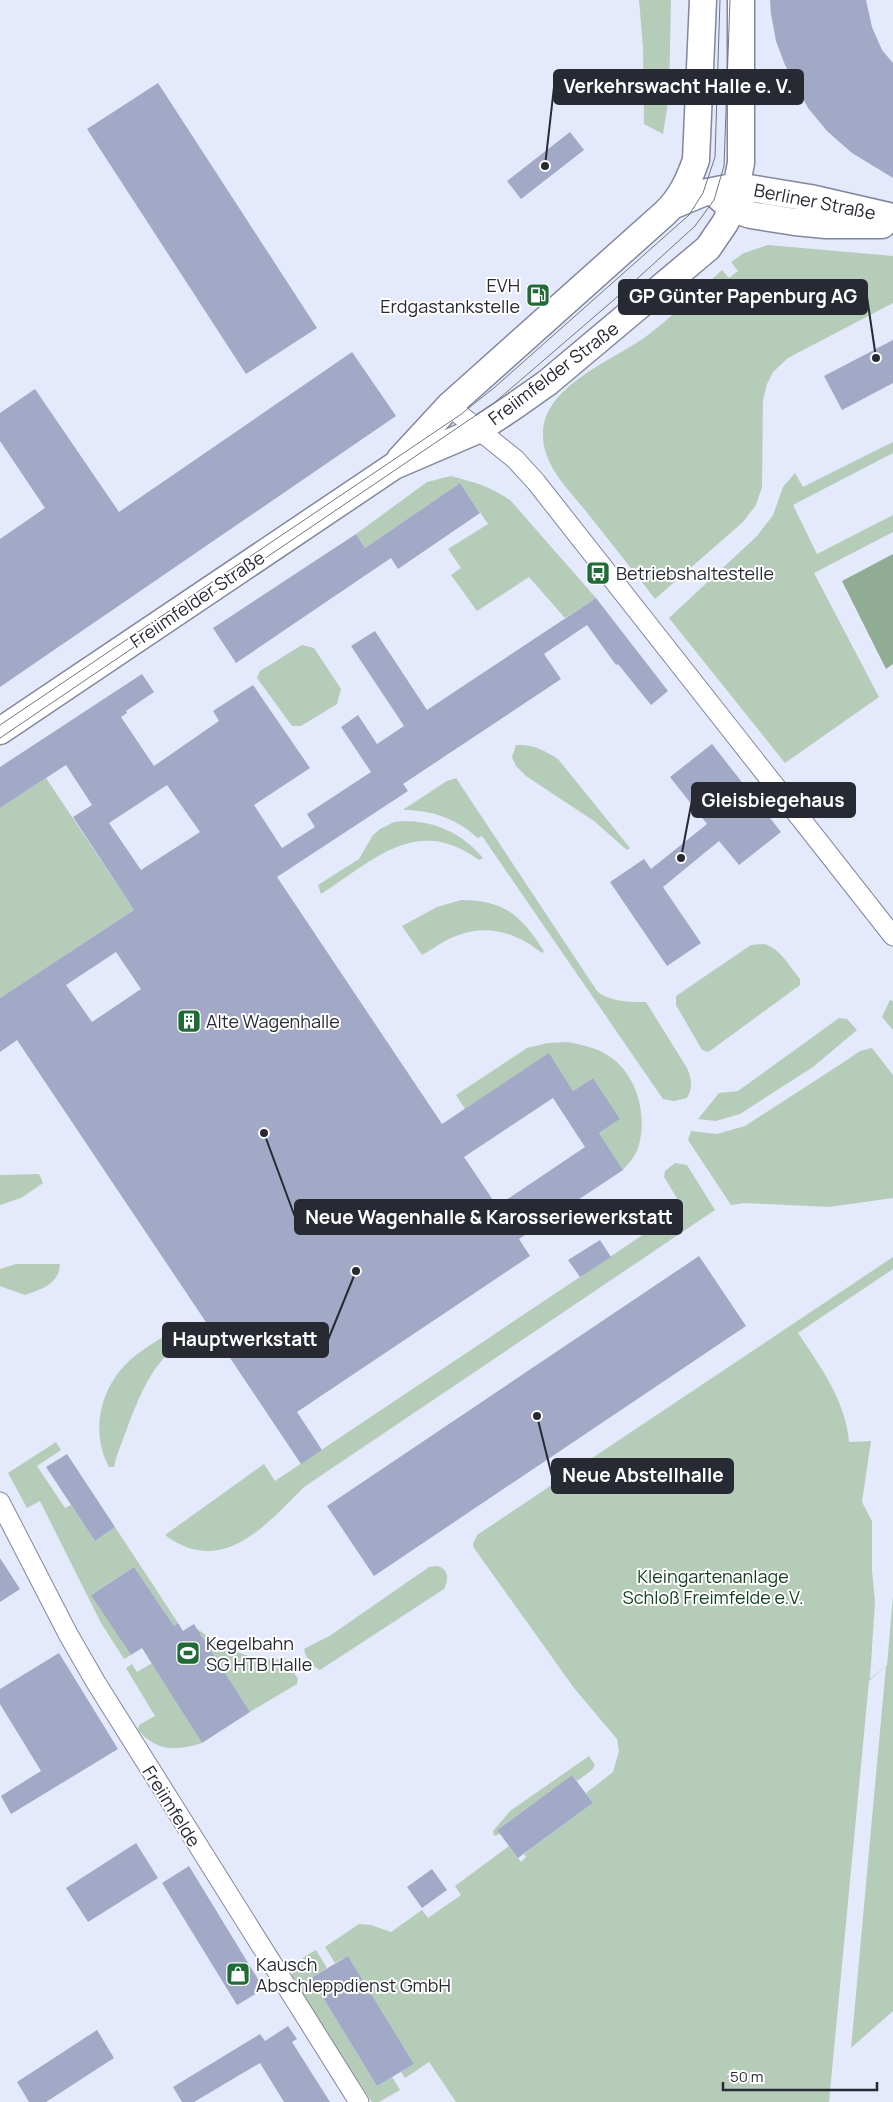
<svg xmlns="http://www.w3.org/2000/svg" width="893" height="2102" font-family="Manrope,sans-serif">
<rect width="100%" height="100%" fill="#e4e9fc"/>
<!-- green -->
<path fill="#b5ccb9" d="M 639,0 L 671,0 L 669,97 L 663,134 L 644,124 L 643,47 Z
M 768,245 L 893,256 L 893,303 L 788,358 L 773,372 L 767,384 L 763,400 L 762,487 L 756,505 L 743,522 L 655,599 C 632,569 608,539 585,510 C 572,494 557,479 549,461 C 519,393 608,365 648,335 C 674,315 698,292 722,270 L 729,278 L 738,271 L 731,262 L 744,253 Z
M 893,442 L 893,453 L 793,505 L 817,554 L 893,515 L 893,532 L 814,573 L 879,697 L 785,763 L 669,618 L 757,536 L 773,515 L 783,487 L 795,473 L 803,487 Z
M 451,476 C 474,482 492,487 511,501 L 596,598 L 565,618 L 529,577 L 477,611 L 451,575 L 461,568 L 448,549 L 488,524 L 460,483 L 365,548 L 356,534 L 427,482 Z
M 302,645 L 314,648 L 341,689 L 337,704 L 301,726 L 292,726 L 257,678 L 260,671 Z
M 516,745 C 533,744 544,750 558,759 L 630,848 L 627,850 L 594,821 L 526,776 L 516,766 L 512,757 Z
M 46,778 L 134,910 L 0,998 L 0,808 Z
M 456,778 L 597,991 C 609,1002 630,1002 646,1002 L 687,1068 C 692,1080 693,1087 687,1098 L 674,1101 L 663,1099 L 482,836 L 478,838 C 456,819 433,810 404,810 L 404,809 L 447,781 Z
M 403,821 C 435,821 462,833 483,858 L 479,860 C 417,814 374,860 321,894 L 318,885 L 359,859 L 373,835 L 380,829 L 394,822 Z
M 461,900 C 505,900 521,916 544,951 L 542,953 C 517,933 487,923 456,936 C 444,940 433,949 422,955 L 402,926 L 437,907 Z
M 764,944 C 781,949 789,966 800,979 L 800,985 L 714,1048 L 708,1052 L 702,1050 L 676,1005 L 676,996 L 751,945 Z
M 890,1000 L 893,1001 L 893,1030 L 882,1017 Z
M 839,1018 L 847,1019 L 857,1030 L 813,1067 L 740,1114 L 716,1121 L 698,1119 L 719,1093 L 738,1091 Z
M 568,1042 C 583,1045 597,1048 609,1056 C 638,1075 649,1119 637,1151 C 634,1158 628,1164 623,1170 L 599,1133 L 620,1119 L 593,1078 L 573,1091 L 549,1054 L 465,1109 L 456,1095 L 527,1048 L 548,1043 Z
M 872,1048 L 893,1075 L 893,1198 L 829,1207 L 744,1203 L 731,1205 L 688,1140 L 691,1131 L 717,1134 L 745,1126 L 847,1060 L 860,1051 Z
M 675,1163 L 687,1165 L 715,1210 L 304,1487 C 266,1525 222,1578 165,1535 L 264,1464 L 275,1481 L 683,1208 L 664,1177 L 665,1171 Z
M 39,1174 L 43,1183 L 21,1198 L 0,1205 L 0,1175 Z
M 893,1257 L 893,1269 L 798,1333 C 820,1366 846,1401 849,1442 L 871,1441 L 862,1502 L 872,1521 L 872,1571 L 875,1601 L 870,1679 L 887,1665 L 893,1596 L 893,2011 L 851,2048 L 886,1666 L 869,1681 L 829,2102 L 456,2102 L 429,2062 L 405,2078 L 401,2072 L 414,2064 L 348,1956 L 335,1963 L 325,1947 L 359,1924 L 371,1925 L 391,1932 L 422,1910 L 428,1918 L 461,1895 L 455,1886 L 509,1846 L 521,1862 L 526,1857 L 524,1854 L 593,1803 L 586,1793 L 613,1772 L 619,1751 L 617,1739 L 574,1688 L 474,1548 L 473,1544 L 477,1535 Z
M 16,1264 L 60,1264 C 59,1284 42,1289 25,1295 L 0,1286 L 0,1269 Z
M 177,1328 L 184,1340 C 154,1361 142,1390 129,1423 C 124,1438 117,1452 114,1467 L 109,1467 C 90,1432 100,1388 129,1361 C 143,1348 161,1339 177,1328 Z
M 56,1442 L 61,1450 L 37,1466 L 65,1508 L 71,1505 L 95,1541 L 115,1527 L 178,1623 L 174,1626 L 134,1567 L 92,1594 L 131,1655 L 124,1659 L 101,1623 L 40,1501 L 27,1508 L 8,1473 Z
M 436,1566 C 449,1568 449,1579 444,1589 L 320,1670 C 313,1667 305,1657 304,1649 L 331,1635 L 429,1567 Z
M 197,1629 C 225,1647 252,1664 285,1658 L 298,1679 L 297,1684 L 250,1712 Z
M 152,1663 L 202,1743 C 176,1751 157,1752 138,1730 L 139,1725 L 155,1716 L 126,1668 L 132,1664 L 137,1672 Z
M 589,1756 L 595,1765 L 592,1770 L 577,1781 L 572,1775 L 498,1829 L 500,1834 L 494,1836 L 493,1831 L 510,1811 Z
M 316,1950 L 327,1968 L 311,1978 L 377,2086 L 392,2077 L 400,2090 L 379,2102 L 372,2102 L 292,1980 C 291,1963 303,1958 316,1950 Z"/>
<!-- water -->
<path fill="#90ac95" d="M 893,554 L 893,664 L 886,669 L 842,581 Z"/>
<!-- building -->
<path fill="#a1a9c7" fill-rule="evenodd" d="M 770,0 L 866,0 L 872,27 L 882,50 L 893,63 L 893,178 L 852,153 L 827,131 L 808,108 L 785,65 L 776,41 L 771,14 Z
M 158,83 L 317,328 L 246,374 L 87,129 Z
M 570,132 L 584,150 L 521,199 L 507,181 Z
M 893,340 L 893,383 L 842,410 L 824,376 Z
M 352,352 L 396,416 L 0,687 L 0,539 L 45,508 L 0,441 L 0,413 L 35,389 L 119,512 Z
M 460,483 L 480,513 L 398,569 L 391,558 L 236,663 L 213,628 L 356,534 L 365,548 Z
M 596,598 L 668,691 L 651,705 L 618,664 L 616,665 L 587,625 L 544,654 L 561,679 L 403,784 L 408,791 L 277,877 L 442,1124 L 549,1053 L 573,1091 L 593,1078 L 620,1119 L 599,1133 L 623,1170 L 519,1239 L 530,1256 L 297,1412 L 322,1450 L 301,1464 L 17,1040 L 0,1052 L 0,998 L 134,910 L 73,817 L 92,805 L 66,765 L 0,808 L 0,767 L 142,674 L 154,692 L 126,711 L 127,713 L 121,717 L 154,766 L 219,721 L 213,711 L 253,685 L 310,768 L 254,805 L 282,848 L 315,827 L 307,814 L 371,772 L 341,727 L 358,715 L 377,744 L 404,726 L 351,646 L 375,631 L 427,710 ZM 167,785 L 200,832 L 141,870 L 109,823 ZM 116,952 L 141,989 L 92,1022 L 66,985 ZM 553,1098 L 585,1147 L 497,1206 L 464,1157 Z
M 712,744 L 781,832 L 739,865 L 719,841 L 663,887 L 701,943 L 667,966 L 610,882 L 644,859 L 651,869 L 707,824 L 670,777 Z
M 600,1240 L 611,1257 L 580,1277 L 568,1260 Z
M 699,1256 L 746,1326 L 374,1576 L 327,1506 Z
M 67,1454 L 115,1527 L 95,1541 L 46,1467 Z
M 0,1558 L 20,1589 L 0,1602 Z
M 134,1567 L 174,1626 L 178,1623 L 183,1631 L 194,1624 L 250,1712 L 202,1743 L 142,1648 L 131,1655 L 91,1595 Z
M 59,1653 L 118,1749 L 11,1814 L 1,1796 L 41,1771 L 0,1704 L 0,1689 Z
M 572,1775 L 593,1803 L 518,1858 L 497,1830 Z
M 136,1843 L 158,1878 L 88,1922 L 66,1888 Z
M 189,1866 L 264,1989 L 237,2005 L 162,1883 Z
M 432,1869 L 447,1890 L 422,1908 L 407,1887 Z
M 348,1956 L 414,2064 L 377,2086 L 311,1978 Z
M 288,2026 L 297,2039 L 292,2042 L 330,2102 L 284,2102 L 260,2063 L 194,2102 L 182,2102 L 173,2087 L 260,2034 L 265,2041 Z
M 97,2030 L 114,2058 L 46,2102 L 29,2102 L 17,2082 Z"/>
<g fill="none" stroke-linecap="round" stroke-linejoin="round">
<!-- street casing -->
<g stroke="#82879d" stroke-width="21">
<path id="street" d="M 449,406 L 515,459 L 536,482 L 893,936
M 0,1502 L 68,1634 L 95,1681 L 359,2102"/>
</g>
<!-- secondary casing -->
<g stroke="#82879d" stroke-width="29">
<path id="secondary" d="M 720,198 L 732,209 L 751,215 L 795,222 L 826,225 L 882,225
M 672,206 L 703,193 L 737,186 L 810,198 L 893,217
M 400,459 L 449,406 L 665,213 C 681,198 689,180 696,160 L 703,0
M 0,731 L 394,466 L 478,430 L 513,407 L 547,383 L 708,248 L 725,223 L 732,209 L 741,163 L 741,0"/>
</g>
<!-- street -->
<use href="#street" stroke="#fff" stroke-width="19"/>
<!-- secondary -->
<use href="#secondary" stroke="#fff" stroke-width="26"/>
<!-- tram -->
<path stroke="#737683" stroke-width="1" d="M 0,725 L 460,415 L 495,387 L 689,215 L 703,193 L 715,157 L 720,0
M 0,738 L 494,403 L 616,298 L 695,226 L 714,200 L 724,166 L 730,0"/>
</g>
<!-- icons -->
<defs>
<g id="fuel-square" transform="scale(1.25)"><rect x="-9" y="-9" width="18" height="18" rx="4" fill="#206a38" stroke="#fff"/><path d="M-5.5-6h7V0h2V4h1.3V-2.5L3-4.5l.8-.8L6-3V5H2.5V1h-1V6h-7ZM-4.2-4.7v3.2H.2V-4.7Z" fill="#fff"/></g>
<g id="bus-square" transform="scale(1.25)"><rect x="-9" y="-9" width="18" height="18" rx="4" fill="#206a38" stroke="#fff"/><path d="M-5-6H5V4H4V6H2V4H-2V6H-4V4H-5ZM-3.5-4V0h7V-4ZM-3.5 1.2v1.5H-2V1.2ZM2 1.2v1.5H3.5V1.2Z" fill="#fff"/></g>
<g id="building-square" transform="scale(1.25)"><rect x="-9" y="-9" width="18" height="18" rx="4" fill="#206a38" stroke="#fff"/><path d="M-4-6H4V6H1V3H-1V6H-4ZM-2.5-4.3h1.7v1.8h-1.7ZM.8-4.3h1.7v1.8H.8ZM-2.5-1h1.7V.8h-1.7ZM.8-1h1.7V.8H.8Z" fill="#fff"/></g>
<g id="stadium-square" transform="scale(1.25)"><rect x="-9" y="-9" width="18" height="18" rx="4" fill="#206a38" stroke="#fff"/><path d="M0-5a6.5 5 0 1 0 0 10a6.5 5 0 1 0 0-10ZM-3.5-1.8h7v3.6h-7Z" fill="#fff"/></g>
<g id="shop-square" transform="scale(1.25)"><rect x="-9" y="-9" width="18" height="18" rx="4" fill="#206a38" stroke="#fff"/><path d="M-5-2.5h2.3a2.7 3.5 0 0 1 5.4 0H5L5.5 6h-11ZM-1.5-2.5h3a1.5 2.3 0 0 0-3 0Z" fill="#fff"/></g>
</defs>
<g fill-rule="evenodd">
<use href="#fuel-square" x="538" y="295"/>
<use href="#bus-square" x="598" y="573"/>
<use href="#building-square" x="189" y="1021"/>
<use href="#stadium-square" x="188" y="1653"/>
<use href="#shop-square" x="238" y="1974"/>
</g>
<g text-anchor="middle" dominant-baseline="central" stroke-width="4" stroke-linejoin="round" paint-order="stroke">
<!-- street labels -->
<g font-size="18" fill="#282a33" stroke="#fff">
<text transform="translate(815 201) rotate(11)">Berliner Straße</text>
<text transform="translate(553 373) rotate(-37)">Freiimfelder Straße</text>
<text transform="translate(197 599) rotate(-34)">Freiimfelder Straße</text>
<text transform="translate(172 1806) rotate(58)">Freiimfelde</text>
</g>
<!-- poi labels -->
<g font-size="18" fill="#282a33" stroke="#fff" text-anchor="start">
<text x="520" y="285" text-anchor="end">EVH<tspan x="520" dy="21">Erdgastankstelle</tspan></text>
<text x="616" y="573">Betriebshaltestelle</text>
<text x="206" y="1021">Alte Wagenhalle</text>
<text x="206" y="1643">Kegelbahn<tspan x="206" dy="21">SG HTB Halle</tspan></text>
<text x="256" y="1964">Kausch<tspan x="256" dy="21">Abschleppdienst GmbH</tspan></text>
</g>
<!-- park labels -->
<g font-size="18" fill="#0f3d1e" stroke="#fff">
<text x="713" y="1576">Kleingartenanlage<tspan x="713" dy="21">Schloß Freimfelde e.V.</tspan></text>
</g>
</g>
<!-- callouts -->
<path fill="none" stroke="#282a33" stroke-width="2" d="M545 166L554 87M876 358L867 297M681 858L692 800M264 1133L295 1217M356 1271L328 1340M537 1416L552 1476"/>
<g fill="#282a33" stroke="#fff" stroke-width="2">
<circle cx="545" cy="166" r="5"/>
<circle cx="876" cy="358" r="5"/>
<circle cx="681" cy="858" r="5"/>
<circle cx="264" cy="1133" r="5"/>
<circle cx="356" cy="1271" r="5"/>
<circle cx="537" cy="1416" r="5"/>
</g>
<g fill="#282a33" stroke="#282a33" stroke-width="2">
<rect x="554" y="70" width="249" height="34" rx="5"/>
<rect x="619" y="280" width="248" height="34" rx="5"/>
<rect x="692" y="783" width="163" height="34" rx="5"/>
<rect x="295" y="1200" width="387" height="34" rx="5"/>
<rect x="163" y="1323" width="165" height="34" rx="5"/>
<rect x="552" y="1459" width="181" height="34" rx="5"/>
</g>
<g font-size="19" text-anchor="middle" font-weight="bold" fill="#fff">
<text x="678" y="93">Verkehrswacht Halle e. V.</text>
<text x="743" y="303">GP Günter Papenburg AG</text>
<text x="773" y="807">Gleisbiegehaus</text>
<text x="489" y="1224">Neue Wagenhalle &amp; Karosseriewerkstatt</text>
<text x="245" y="1346">Hauptwerkstatt</text>
<text x="643" y="1482">Neue Abstellhalle</text>
</g>
<!-- scale -->
<path d="M723 2082v8h154v-8" fill="none" stroke="#282a33" stroke-width="2.5"/>
<text x="730" y="2082" font-size="15" fill="#282a33" stroke="#ffffff" stroke-width="4" paint-order="stroke">50 m</text>
</svg>
